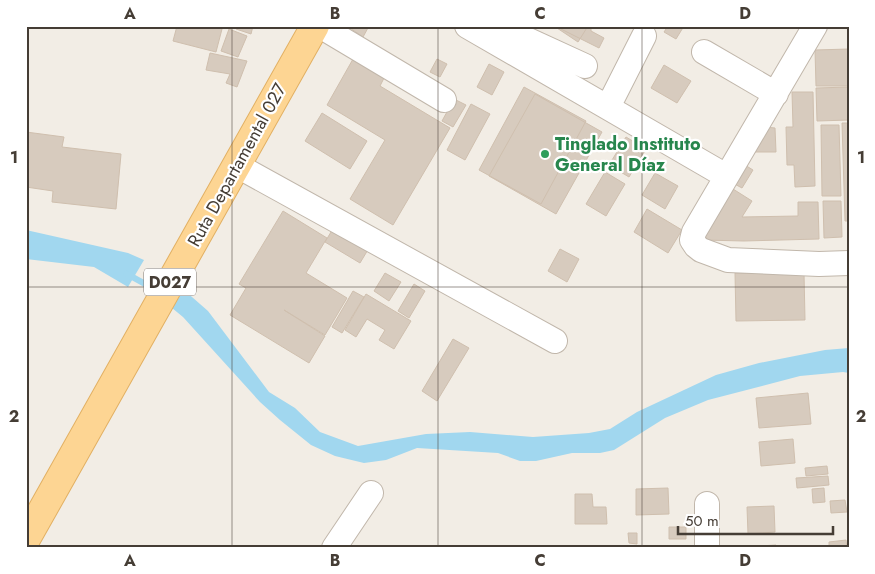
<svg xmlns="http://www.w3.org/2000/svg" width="875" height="574" font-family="Jost,sans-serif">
<rect width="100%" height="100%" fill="#f2ede5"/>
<!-- water -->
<path fill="#a1d7ef" d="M 26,230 L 128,253 L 144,260 L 128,287 L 94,267 L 26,259 Z
M 184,290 L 208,311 L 269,392 L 295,408 L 320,432 L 358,446 L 426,434 L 470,432 L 533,437 L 589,433 L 610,429 L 637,412 L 716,375 L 759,363 L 825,350 L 849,348 L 849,373 L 843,372 L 800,376 L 708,400 L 665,418 L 614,450 L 600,453 L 572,453 L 536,461 L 520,461 L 498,453 L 417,448 L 386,460 L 364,463 L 335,456 L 311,445 L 280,420 L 260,402 L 183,317 L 172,308 Z"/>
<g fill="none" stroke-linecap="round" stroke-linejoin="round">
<!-- stream -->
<path stroke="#a1d7ef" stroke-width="6" d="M 127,274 L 147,285"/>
</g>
<!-- building -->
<path fill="#d7cbbe" stroke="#cfbfae" d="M 177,26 L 213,26 L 222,29 L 216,52 L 173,41 Z
M 237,26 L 253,26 L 251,34 L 236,29 Z
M 347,26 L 369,26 L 363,37 Z
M 554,26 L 588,26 L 578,42 Z
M 555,26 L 591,26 L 591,31 L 604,38 L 599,48 Z
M 668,26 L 684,26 L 676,39 L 664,32 Z
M 229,29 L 247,36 L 238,57 L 221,51 Z
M 849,49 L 849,86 L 816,86 L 815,50 Z
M 357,52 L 388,70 L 380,86 L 450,128 L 393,225 L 350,199 L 385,140 L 327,105 Z
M 210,53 L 247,61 L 237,87 L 226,83 L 230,74 L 206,70 Z
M 437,59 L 447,64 L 440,77 L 430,72 Z
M 489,64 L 504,72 L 492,95 L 477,87 Z
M 664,65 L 691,81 L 677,103 L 651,88 Z
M 524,87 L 586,121 L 541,204 L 479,170 Z
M 849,87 L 849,120 L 817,121 L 816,88 Z
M 792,92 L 813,92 L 815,186 L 795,187 L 794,165 L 787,165 L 786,127 L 793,127 Z
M 535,94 L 602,132 L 556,214 L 489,176 Z
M 454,99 L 466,105 L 453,127 L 442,121 Z
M 471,104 L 490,114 L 465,160 L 447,150 Z
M 322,113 L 367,141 L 350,169 L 305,141 Z
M 842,123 L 849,123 L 849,221 L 845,221 Z
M 821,125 L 839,125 L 841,196 L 822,196 Z
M 765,127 L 775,128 L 776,152 L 751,152 Z
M 26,132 L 64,137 L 62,147 L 121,154 L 116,209 L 52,202 L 53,191 L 26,187 Z
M 626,137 L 646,149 L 629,177 L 609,165 Z
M 740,162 L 753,170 L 742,188 L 729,181 Z
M 605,172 L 625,184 L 606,216 L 586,204 Z
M 655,173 L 678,186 L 665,209 L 642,195 Z
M 733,189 L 752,201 L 742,217 L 798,216 L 798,202 L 818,202 L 819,239 L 744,241 L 703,240 Z
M 823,201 L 841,201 L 842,237 L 824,238 Z
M 647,209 L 682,230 L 668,253 L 634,232 Z
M 283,211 L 327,238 L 306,273 L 347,298 L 325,335 L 284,310 L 325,336 L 309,363 L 230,315 L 246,288 L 239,284 Z
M 334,227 L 369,248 L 360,263 L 325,242 Z
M 560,249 L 579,259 L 567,282 L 548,271 Z
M 385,273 L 401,282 L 389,301 L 374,291 Z
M 735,273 L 804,273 L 805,320 L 736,321 Z
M 414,284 L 425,291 L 409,318 L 398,311 Z
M 353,291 L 364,297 L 342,333 L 332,327 Z
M 366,294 L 411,321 L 394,349 L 379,340 L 385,330 L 367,319 L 356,337 L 345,330 Z
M 453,339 L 469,348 L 437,401 L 422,391 Z
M 808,393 L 811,424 L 759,428 L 756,398 Z
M 793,439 L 795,463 L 761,466 L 759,442 Z
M 827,466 L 828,474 L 806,476 L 805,468 Z
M 828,476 L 829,485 L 797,488 L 796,478 Z
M 668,488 L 669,514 L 636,515 L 636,489 Z
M 824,488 L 825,502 L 813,503 L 812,489 Z
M 575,494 L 592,494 L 593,507 L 606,507 L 607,524 L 575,524 Z
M 845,500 L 847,512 L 831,513 L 830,501 Z
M 774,506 L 775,532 L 748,534 L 747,507 Z
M 669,527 L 686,527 L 686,539 L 669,539 Z
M 628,533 L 637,533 L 637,544 L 629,543 Z
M 846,540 L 847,548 L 829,548 L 829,542 Z
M 776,545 L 776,548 L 743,548 L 743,547 Z"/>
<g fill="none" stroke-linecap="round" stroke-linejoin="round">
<!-- minor casing -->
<g stroke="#c1b7ab" stroke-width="26">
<path id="minor" d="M 320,26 L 444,100
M 467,26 L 726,176
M 498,26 L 585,66
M 815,26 L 694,232 L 692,240 L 696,246 L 701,250 L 728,260 L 819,264 L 849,263
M 704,52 L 776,94
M 608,107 L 644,36
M 236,165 L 555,341
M 707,504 L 707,548
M 334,548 L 371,493"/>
</g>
<!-- major casing -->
<g stroke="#e2b063" stroke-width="30">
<path id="major" d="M 26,539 L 315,26"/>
</g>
<!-- minor -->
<use href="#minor" stroke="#fff" stroke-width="24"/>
<!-- major -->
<use href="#major" stroke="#fdd593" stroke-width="28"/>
</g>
<!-- grid -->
<path fill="none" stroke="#453d35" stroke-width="1" stroke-opacity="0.55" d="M 232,26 L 232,548M 438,26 L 438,548M 642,26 L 642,548M 26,287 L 849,287"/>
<!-- markers -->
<circle fill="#2e9e5b" stroke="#fff" stroke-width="2" cx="545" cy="154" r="5"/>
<g text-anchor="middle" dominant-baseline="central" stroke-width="4.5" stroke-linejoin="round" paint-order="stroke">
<!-- shield labels -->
<rect fill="#fff" stroke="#7d7772" stroke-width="1" x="144" y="268.5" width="52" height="27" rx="4"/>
<g font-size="16" font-weight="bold" fill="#453d35">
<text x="170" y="282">D027</text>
</g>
<!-- leisure labels -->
<g font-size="18" font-weight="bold" fill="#27864d" stroke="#fff" text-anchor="start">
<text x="555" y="144">Tinglado Instituto<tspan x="555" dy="21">General Díaz</tspan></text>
</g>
<!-- street labels -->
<g font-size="18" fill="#453d35" stroke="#fff">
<text transform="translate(237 165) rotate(-61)">Ruta Departamental 027</text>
</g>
</g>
<!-- border -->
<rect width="875" height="574" fill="none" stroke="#ffffff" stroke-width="55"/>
<!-- scale -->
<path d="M678 526v8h155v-8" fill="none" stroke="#453d35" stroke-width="2.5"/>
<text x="685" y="526" font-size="15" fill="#453d35" stroke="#ffffff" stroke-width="4" paint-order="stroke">50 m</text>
<rect x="28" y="28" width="820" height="518" fill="none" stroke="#453d35" stroke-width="2"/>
<g font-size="16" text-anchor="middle" font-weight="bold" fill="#453d35">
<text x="130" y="19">A</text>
<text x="335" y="19">B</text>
<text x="540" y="19">C</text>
<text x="745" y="19">D</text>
<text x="14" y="163">1</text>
<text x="861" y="163">1</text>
<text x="14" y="422">2</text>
<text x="861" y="422">2</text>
<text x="130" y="566">A</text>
<text x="335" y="566">B</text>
<text x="540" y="566">C</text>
<text x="745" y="566">D</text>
</g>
</svg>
